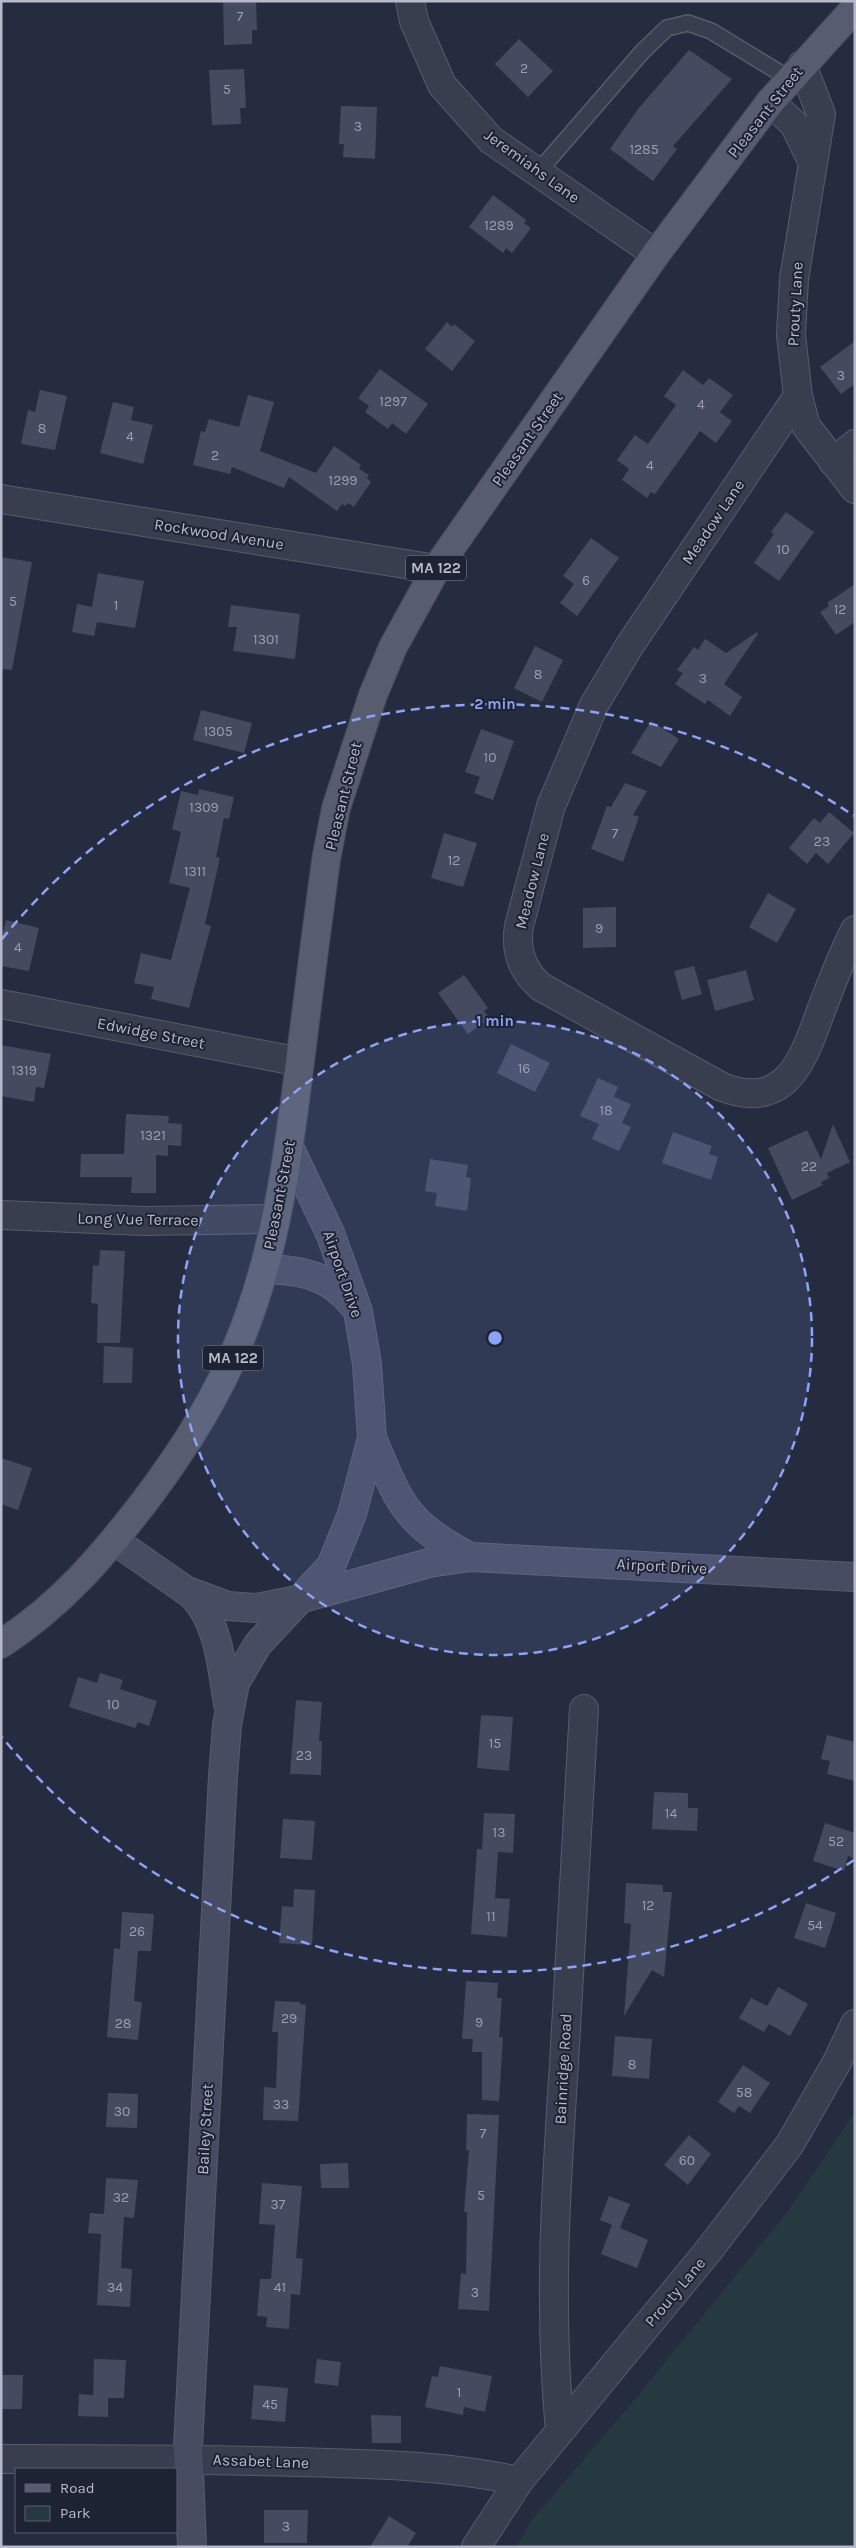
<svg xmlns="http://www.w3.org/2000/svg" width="856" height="2548" font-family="Karla,sans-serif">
<rect width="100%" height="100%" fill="#252c3f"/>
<!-- green -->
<path fill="#273940" d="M 855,2112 L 855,2547 L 517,2547 L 531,2521 L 630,2405 L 789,2210 Z"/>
<!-- building -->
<path fill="#444b61" d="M 223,1 L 256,1 L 257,30 L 252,30 L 252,44 L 224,45 Z
M 519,39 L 553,71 L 528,97 L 495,64 Z
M 689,50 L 732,79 L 673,146 L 677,149 L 653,181 L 610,149 L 638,109 Z
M 244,69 L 246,108 L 240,108 L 241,124 L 212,125 L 209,70 Z
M 341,106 L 377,107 L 375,159 L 343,157 L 344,144 L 339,144 Z
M 493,195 L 526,220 L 524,223 L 531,228 L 512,253 L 506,248 L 503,253 L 469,227 Z
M 447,322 L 452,327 L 454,324 L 475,341 L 452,371 L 425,349 Z
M 855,341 L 855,384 L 841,394 L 820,367 Z
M 380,369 L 428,404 L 406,434 L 392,423 L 388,429 L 365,412 L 369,406 L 358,398 Z
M 683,370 L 703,385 L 709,378 L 733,395 L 720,412 L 732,421 L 716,443 L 700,431 L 655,494 L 651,492 L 647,498 L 622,480 L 629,469 L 617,460 L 635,435 L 648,444 L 676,405 L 664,396 Z
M 40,390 L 67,396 L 55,450 L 21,444 L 28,410 L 35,412 Z
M 248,395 L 274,402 L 260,451 L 316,473 L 334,446 L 361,465 L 359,469 L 369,475 L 367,478 L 371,482 L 354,507 L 348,503 L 346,506 L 342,504 L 337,511 L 289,477 L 284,488 L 232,467 L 230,474 L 193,465 L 201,431 L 205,432 L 209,419 L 239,427 Z
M 113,402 L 134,407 L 131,420 L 153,425 L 143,464 L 100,453 Z
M 786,512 L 814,532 L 779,581 L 754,563 L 774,534 L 771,532 Z
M 591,538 L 619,558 L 577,616 L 560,603 L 574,584 L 563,576 Z
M 1,557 L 32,562 L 12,670 L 1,669 Z
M 98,573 L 144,581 L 135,628 L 97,622 L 94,636 L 72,632 L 77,604 L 92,607 Z
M 855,584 L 855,622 L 836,635 L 820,612 L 829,606 L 827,603 Z
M 231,605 L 300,614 L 295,659 L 233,651 L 237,627 L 228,627 Z
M 757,632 L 758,634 L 724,684 L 742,697 L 730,716 L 708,700 L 705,704 L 675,684 L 683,673 L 677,670 L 694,647 L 698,650 L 705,639 L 726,653 Z
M 535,646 L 563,660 L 542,702 L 514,688 Z
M 201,710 L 252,723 L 244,753 L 193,740 Z
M 651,721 L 679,739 L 661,767 L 631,753 Z
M 481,729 L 514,741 L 493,800 L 474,793 L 480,777 L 465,772 Z
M 625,783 L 647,791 L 633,815 L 639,817 L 623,862 L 591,849 L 607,806 L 611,807 Z
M 199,789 L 234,797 L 229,819 L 224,818 L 216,857 L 220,858 L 205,924 L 211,926 L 189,1008 L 151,999 L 154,987 L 134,983 L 141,953 L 171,960 L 190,888 L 169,883 L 181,832 L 172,829 L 181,791 L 198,795 Z
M 829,812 L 854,833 L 828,864 L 816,853 L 807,864 L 789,848 L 814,818 L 820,823 Z
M 444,833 L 477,843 L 463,887 L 431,878 Z
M 768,893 L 796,909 L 777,943 L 749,927 Z
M 616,907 L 616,947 L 583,948 L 583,908 Z
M 6,920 L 39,928 L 29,971 L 1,966 L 1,941 Z
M 694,966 L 702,994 L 682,1000 L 674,971 Z
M 746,970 L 754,1000 L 715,1011 L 707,980 Z
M 464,975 L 488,1008 L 484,1011 L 489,1018 L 468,1034 L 438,993 Z
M 511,1044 L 550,1063 L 535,1092 L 497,1073 Z
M 1,1045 L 51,1054 L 44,1088 L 36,1087 L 34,1102 L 1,1096 Z
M 598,1078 L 618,1087 L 614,1097 L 631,1104 L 622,1123 L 631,1127 L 619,1151 L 592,1139 L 599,1124 L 580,1116 Z
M 126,1114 L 169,1116 L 168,1123 L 182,1124 L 181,1146 L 168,1145 L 168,1156 L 156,1155 L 156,1193 L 131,1193 L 132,1177 L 80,1177 L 81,1154 L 124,1154 Z
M 833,1124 L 850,1162 L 827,1173 L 829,1178 L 821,1182 L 823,1185 L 792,1200 L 768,1148 L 807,1130 L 821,1159 Z
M 673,1132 L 712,1146 L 709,1154 L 718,1157 L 711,1180 L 662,1163 Z
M 430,1159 L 468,1165 L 466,1177 L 471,1178 L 467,1211 L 435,1206 L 437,1193 L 425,1191 Z
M 100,1250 L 125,1251 L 120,1343 L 97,1343 L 98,1304 L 91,1303 L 93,1265 L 99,1266 Z
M 104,1346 L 133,1348 L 132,1383 L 103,1383 Z
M 1,1458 L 32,1468 L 18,1510 L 1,1504 Z
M 100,1673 L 123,1680 L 120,1689 L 157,1701 L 149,1726 L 138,1722 L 135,1728 L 69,1707 L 78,1677 L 97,1683 Z
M 296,1700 L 322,1702 L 319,1741 L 322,1741 L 321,1775 L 290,1774 Z
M 481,1715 L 513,1717 L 509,1771 L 477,1768 Z
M 827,1735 L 855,1742 L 855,1781 L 827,1774 L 830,1761 L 821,1759 Z
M 654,1792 L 688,1793 L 688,1808 L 698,1808 L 697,1831 L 652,1829 Z
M 484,1813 L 515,1814 L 513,1853 L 498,1852 L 495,1898 L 510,1899 L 507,1937 L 471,1934 L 477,1849 L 482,1849 Z
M 283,1819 L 315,1821 L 312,1860 L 280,1858 Z
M 825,1823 L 855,1833 L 855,1859 L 848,1856 L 844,1871 L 813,1861 Z
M 626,1883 L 663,1885 L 663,1892 L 672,1892 L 664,1977 L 652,1970 L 624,2016 L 631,1924 L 624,1923 Z
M 294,1889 L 315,1890 L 312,1945 L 279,1943 L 282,1906 L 293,1907 Z
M 806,1903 L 836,1913 L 825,1948 L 794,1938 Z
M 122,1912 L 154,1914 L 151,1951 L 138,1951 L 134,2001 L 142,2002 L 138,2040 L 107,2037 L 114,1948 L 120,1949 Z
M 466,1981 L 498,1983 L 497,1998 L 502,1998 L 499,2037 L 503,2037 L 499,2101 L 482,2100 L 482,2052 L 472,2052 L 473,2039 L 462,2039 Z
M 778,1987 L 808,2004 L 790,2036 L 769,2024 L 764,2032 L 739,2018 L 751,1998 L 767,2006 Z
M 275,2001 L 300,2002 L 300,2004 L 306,2005 L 298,2121 L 263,2120 L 264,2087 L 276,2088 L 278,2032 L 272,2032 Z
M 615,2036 L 652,2039 L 649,2079 L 612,2076 Z
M 743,2065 L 770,2083 L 750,2113 L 739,2106 L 734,2113 L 718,2102 Z
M 108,2093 L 138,2094 L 137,2128 L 106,2127 Z
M 467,2114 L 499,2115 L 489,2311 L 458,2309 L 461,2273 L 466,2274 L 467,2212 L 464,2212 L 469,2150 L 466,2150 Z
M 689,2135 L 711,2154 L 688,2185 L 664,2165 Z
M 348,2163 L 349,2188 L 321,2188 L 320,2164 Z
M 106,2178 L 138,2180 L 134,2218 L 124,2217 L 121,2268 L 132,2269 L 130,2307 L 97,2305 L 101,2234 L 88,2233 L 90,2213 L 104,2214 Z
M 262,2183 L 302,2186 L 296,2258 L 303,2259 L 300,2295 L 291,2294 L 289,2329 L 266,2327 L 267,2317 L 257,2316 L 260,2279 L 271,2279 L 275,2225 L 259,2224 Z
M 609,2196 L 630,2204 L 620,2228 L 648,2240 L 637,2268 L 601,2254 L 612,2225 L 600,2220 Z
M 94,2359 L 126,2360 L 124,2398 L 108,2398 L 108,2417 L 78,2416 L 79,2394 L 93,2395 Z
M 317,2359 L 341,2362 L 338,2386 L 314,2383 Z
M 440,2366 L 492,2376 L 485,2412 L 464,2407 L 463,2415 L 425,2407 L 432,2376 L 438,2377 Z
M 1,2375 L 23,2375 L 22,2409 L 1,2409 Z
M 254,2385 L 288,2388 L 285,2422 L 251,2419 Z
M 371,2415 L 401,2416 L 401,2443 L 372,2443 Z
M 264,2510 L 308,2510 L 307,2543 L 264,2543 Z
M 389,2516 L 416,2533 L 407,2547 L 370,2547 Z"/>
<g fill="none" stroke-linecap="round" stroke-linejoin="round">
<!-- lane casing -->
<g stroke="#575c6d" stroke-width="18">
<path id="lane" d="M 538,172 L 643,51 L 667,28 L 688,23 L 711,31 L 790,79"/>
</g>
<!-- street casing -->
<g stroke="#575c6d" stroke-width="30">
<path id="street" d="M 410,1 L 414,21 L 442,85 L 491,140 L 656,254
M 802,65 L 821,114 L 794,279 L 791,335 L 798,396 L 806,426 L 855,489
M 770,102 L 794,124 L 813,163
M 798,396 L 630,645 L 594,705 L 551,806 L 519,926 C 515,951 522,971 541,987 L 722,1087 C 788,1112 804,1057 822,1008 C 832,982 842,955 855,930
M 833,462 L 855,444
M 1,499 L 436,569
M 1,1004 L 300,1062
M 1,1215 L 144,1221 L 275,1219
M 560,2430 C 548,2309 556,2185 564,2064 C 571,1945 577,1827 584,1709
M 1,2459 C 100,2459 198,2459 297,2462 C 371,2464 446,2465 519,2481
M 476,2547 L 519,2481 L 709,2250 L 790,2144 L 837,2062 L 855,2024"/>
</g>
<!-- secondary casing -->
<g stroke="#575c6d" stroke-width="30">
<path id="secondary" d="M 264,1269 C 301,1270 330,1275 354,1306
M 372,1438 C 400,1504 404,1522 470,1557
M 115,1541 L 191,1594 C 219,1621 222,1668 228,1704
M 185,1590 L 228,1606 L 257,1608 L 292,1601 L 429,1563 L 470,1557 L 855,1577
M 192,2547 L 188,2447 L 223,1776 L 227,1725 L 235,1683 L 258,1644 L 331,1566 L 352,1514 L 372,1438 L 367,1364 L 358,1311 L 330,1233 L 289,1147"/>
</g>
<!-- primary casing -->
<g stroke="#434758" stroke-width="30">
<path id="primary" d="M 1,1644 C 62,1604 101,1558 145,1501 C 182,1452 216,1400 239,1342 C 276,1253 288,1157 300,1062 C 308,995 317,927 326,860 L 336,808 L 373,695 L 393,647 L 436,569 L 656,254 L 770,102 L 855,8"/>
</g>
<!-- lane -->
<use href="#lane" stroke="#393e4f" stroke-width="15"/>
<!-- street -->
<use href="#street" stroke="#393e4f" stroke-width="28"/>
<!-- secondary -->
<use href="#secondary" stroke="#474c62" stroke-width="28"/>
<!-- primary -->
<use href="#primary" stroke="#575d6f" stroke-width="28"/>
</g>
<!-- distance rings -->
<circle cx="495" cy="1338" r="317" fill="#8ea3f6" fill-opacity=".12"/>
<g fill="none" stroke="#8ea3f6" stroke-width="2.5" stroke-dasharray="9 6">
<circle cx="495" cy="1338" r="317"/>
<path d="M854 1860A634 634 0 0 1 2 1737M2 939A634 634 0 0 1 854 816"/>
</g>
<g text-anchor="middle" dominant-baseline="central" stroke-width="4" stroke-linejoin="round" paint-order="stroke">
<!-- number labels -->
<g font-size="14" fill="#9a9eb0">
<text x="240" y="16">7</text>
<text x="524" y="68">2</text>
<text x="227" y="89">5</text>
<text x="358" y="126">3</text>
<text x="644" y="149">1285</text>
<text x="499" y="225">1289</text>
<text x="841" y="375">3</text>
<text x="393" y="401">1297</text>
<text x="701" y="404">4</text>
<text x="42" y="428">8</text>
<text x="130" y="436">4</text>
<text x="215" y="455">2</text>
<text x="650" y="465">4</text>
<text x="343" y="480">1299</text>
<text x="783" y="549">10</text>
<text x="586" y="580">6</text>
<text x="13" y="601">5</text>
<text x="116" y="605">1</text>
<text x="840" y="609">12</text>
<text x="266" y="639">1301</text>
<text x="538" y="674">8</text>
<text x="703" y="678">3</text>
<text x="218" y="731">1305</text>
<text x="490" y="757">10</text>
<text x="204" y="807">1309</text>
<text x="615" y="833">7</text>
<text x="822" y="841">23</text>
<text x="454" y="860">12</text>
<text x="195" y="871">1311</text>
<text x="599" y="928">9</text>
<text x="18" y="947">4</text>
<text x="524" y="1068">16</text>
<text x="24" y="1070">1319</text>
<text x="606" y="1110">18</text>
<text x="153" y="1135">1321</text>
<text x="809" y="1166">22</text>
<text x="113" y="1704">10</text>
<text x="495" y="1743">15</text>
<text x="304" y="1755">23</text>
<text x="671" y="1813">14</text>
<text x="499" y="1832">13</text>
<text x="836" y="1841">52</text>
<text x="648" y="1905">12</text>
<text x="491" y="1916">11</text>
<text x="815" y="1925">54</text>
<text x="137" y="1931">26</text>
<text x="289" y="2018">29</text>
<text x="479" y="2022">9</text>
<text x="123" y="2023">28</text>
<text x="632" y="2064">8</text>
<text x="744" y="2092">58</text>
<text x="281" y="2104">33</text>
<text x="122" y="2111">30</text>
<text x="483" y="2133">7</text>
<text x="687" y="2160">60</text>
<text x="481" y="2195">5</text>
<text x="121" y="2197">32</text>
<text x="278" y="2204">37</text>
<text x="115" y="2287">34</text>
<text x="280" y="2287">41</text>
<text x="475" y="2292">3</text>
<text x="459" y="2392">1</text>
<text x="270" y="2404">45</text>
<text x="286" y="2526">3</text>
</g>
<!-- shield labels -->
<g fill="#1e2334" stroke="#888d9d" stroke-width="1">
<rect x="406" y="555.5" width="60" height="25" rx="4"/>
<rect x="203" y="1345.5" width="60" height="25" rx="4"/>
</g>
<g font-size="15" font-weight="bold" fill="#b6baca">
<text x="436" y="568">MA 122</text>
<text x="233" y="1358">MA 122</text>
</g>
<!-- street labels -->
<g font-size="16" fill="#b6baca" stroke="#1e2334">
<text transform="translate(765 112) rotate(-52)">Pleasant Street</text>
<text transform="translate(532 166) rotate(36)">Jeremiahs Lane</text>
<text transform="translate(795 304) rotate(-87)">Prouty Lane</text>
<text transform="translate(527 439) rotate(-55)">Pleasant Street</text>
<text transform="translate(713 522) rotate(-56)">Meadow Lane</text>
<text transform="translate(219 534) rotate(9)">Rockwood Avenue</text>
<text transform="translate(343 796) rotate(-76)">Pleasant Street</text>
<text transform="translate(532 881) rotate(-76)">Meadow Lane</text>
<text transform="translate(151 1033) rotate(11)">Edwidge Street</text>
<text transform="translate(279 1195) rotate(-79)">Pleasant Street</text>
<text transform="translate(138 1219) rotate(1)">Long Vue Terrace</text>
<text transform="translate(343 1274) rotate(71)">Airport Drive</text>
<text transform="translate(662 1566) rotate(3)">Airport Drive</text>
<text transform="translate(563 2069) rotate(-87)">Bainridge Road</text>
<text transform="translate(205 2129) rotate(-87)">Bailey Street</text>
<text transform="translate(675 2292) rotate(-50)">Prouty Lane</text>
<text transform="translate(261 2461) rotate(2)">Assabet Lane</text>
</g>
</g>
<circle cx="495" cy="1338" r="8" fill="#8ea3f6" stroke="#1e2334" stroke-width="2.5"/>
<g font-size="15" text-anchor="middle" font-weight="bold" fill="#8ea3f6" stroke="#1e2334" stroke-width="4" stroke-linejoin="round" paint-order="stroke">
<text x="495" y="709">2 min</text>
<text x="495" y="1026">1 min</text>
</g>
<!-- border -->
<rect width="856" height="2548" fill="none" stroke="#b6baca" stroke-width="5"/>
<!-- legend -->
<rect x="15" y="2468" width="162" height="65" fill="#1e2334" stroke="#5b5f70"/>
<rect x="25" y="2484" width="25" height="8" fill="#575d6f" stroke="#5b5f70"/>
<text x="60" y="2493" font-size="15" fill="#b6baca">Road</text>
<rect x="25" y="2506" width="25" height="15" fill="#273940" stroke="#5b5f70"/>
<text x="60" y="2518" font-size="15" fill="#b6baca">Park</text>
</svg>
